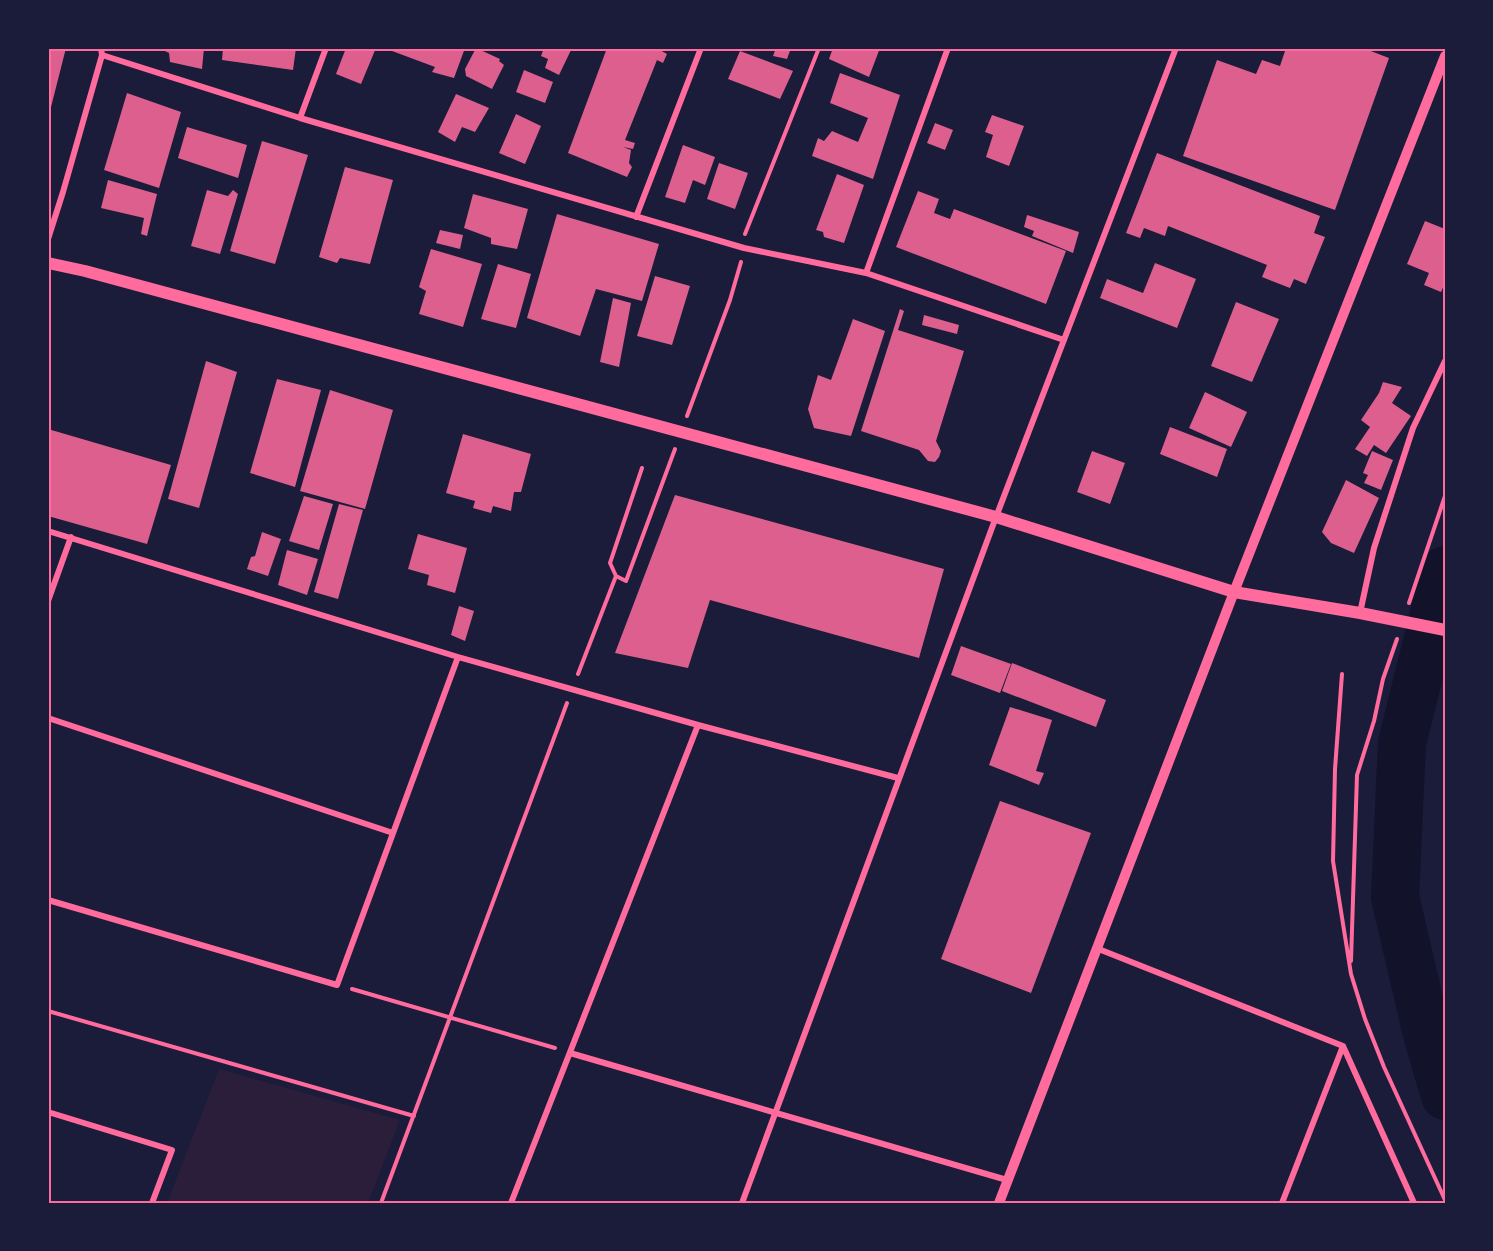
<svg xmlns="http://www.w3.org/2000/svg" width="1493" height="1251" font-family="'Noto Sans',sans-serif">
<rect width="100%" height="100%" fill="#1b1b3a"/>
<!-- green -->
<path fill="#2a1e3b" d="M 219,1069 L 400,1120 L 368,1203 L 167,1203 Z"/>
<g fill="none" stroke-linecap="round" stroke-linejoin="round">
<!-- river -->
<path stroke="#12122b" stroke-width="48" d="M 1445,570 L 1402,743 L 1395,897 L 1427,1034 L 1445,1096"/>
</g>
<!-- building -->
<path fill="#dd5f8e" d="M 48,48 L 66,48 L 49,115 L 48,115 Z
M 164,48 L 204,48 L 202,69 L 170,62 L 169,53 L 163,50 Z
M 223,48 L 296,48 L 293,70 L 222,60 Z
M 346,48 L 376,48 L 361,84 L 336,74 Z
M 384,48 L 465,48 L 454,78 L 432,72 L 435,67 Z
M 476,48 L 500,59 L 499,61 L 504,65 L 492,89 L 466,76 L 465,69 Z
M 544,48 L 572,48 L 559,75 L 545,68 L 548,59 L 541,56 Z
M 607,48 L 661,48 L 660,50 L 667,54 L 663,63 L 657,60 L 625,140 L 635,143 L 633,149 L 623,147 L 631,150 L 629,163 L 632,167 L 627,177 L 568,153 Z
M 776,48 L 791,48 L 787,59 L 773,56 Z
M 833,48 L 880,48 L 869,77 L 829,59 Z
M 1286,48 L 1363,48 L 1389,58 L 1335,210 L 1183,156 L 1217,60 L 1256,74 L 1262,60 L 1280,66 Z
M 740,51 L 793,71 L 780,99 L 728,79 Z
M 524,70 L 553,82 L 545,103 L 516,92 Z
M 840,73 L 900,95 L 873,179 L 812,156 L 818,138 L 824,141 L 832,131 L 858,142 L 868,118 L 830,103 Z
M 127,93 L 181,112 L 159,188 L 104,170 Z
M 456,94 L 489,108 L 475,132 L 462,127 L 455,142 L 438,132 Z
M 516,114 L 541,126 L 525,164 L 499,153 Z
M 992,115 L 1024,126 L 1009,166 L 986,157 L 993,135 L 985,132 Z
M 935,123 L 953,130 L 945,150 L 927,143 Z
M 187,127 L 247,145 L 238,178 L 178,158 Z
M 262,141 L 308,155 L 275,264 L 230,251 Z
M 683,145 L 715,157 L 705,185 L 693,180 L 685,203 L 665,197 Z
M 1157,153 L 1320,216 L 1314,233 L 1325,237 L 1306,284 L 1294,279 L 1290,288 L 1262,277 L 1267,265 L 1168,226 L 1165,236 L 1144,228 L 1140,238 L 1126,233 Z
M 719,163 L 748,173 L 735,209 L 707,199 Z
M 345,167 L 393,180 L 370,264 L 340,258 L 337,263 L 319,257 Z
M 837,174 L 864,185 L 844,243 L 824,237 L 823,232 L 816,230 Z
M 108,180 L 157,194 L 147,236 L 141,234 L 144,218 L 101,208 Z
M 207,190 L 228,196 L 233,190 L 238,194 L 220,254 L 191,246 Z
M 918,191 L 939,199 L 934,213 L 950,219 L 954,209 L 1066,251 L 1046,304 L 896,247 Z
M 473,194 L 528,209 L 517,249 L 491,244 L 491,238 L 464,228 Z
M 557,214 L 659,244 L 642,301 L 596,289 L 580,336 L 527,318 Z
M 1027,215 L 1079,232 L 1073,253 L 1032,236 L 1034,231 L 1024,227 Z
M 1425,221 L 1445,229 L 1445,283 L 1441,292 L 1424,285 L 1429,273 L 1407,264 Z
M 440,230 L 463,235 L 460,249 L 436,243 Z
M 431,249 L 482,264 L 463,327 L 419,314 L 426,291 L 419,287 Z
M 1155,263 L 1196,279 L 1177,328 L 1100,298 L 1107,279 L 1143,293 Z
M 498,264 L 531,274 L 516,328 L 481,319 Z
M 655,276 L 690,286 L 672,345 L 637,336 Z
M 613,298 L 631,303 L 619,367 L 600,362 Z
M 1236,302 L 1279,319 L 1252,382 L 1211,366 Z
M 900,309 L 904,311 L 898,330 L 964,351 L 936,441 L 941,451 L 939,457 L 935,462 L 928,461 L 919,450 L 861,431 Z
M 924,315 L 959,325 L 957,334 L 922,325 Z
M 853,319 L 885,331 L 851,436 L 814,428 L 808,409 L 818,375 L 831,380 Z
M 206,361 L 237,372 L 199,508 L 168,499 Z
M 277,379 L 321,390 L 295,487 L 250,473 Z
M 1383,382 L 1402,387 L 1392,403 L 1411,416 L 1386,453 L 1374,445 L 1367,456 L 1355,449 L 1370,427 L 1361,420 L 1379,393 Z
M 330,390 L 393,410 L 365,509 L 300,491 Z
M 1205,392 L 1247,412 L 1231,447 L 1189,428 Z
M 1170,427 L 1227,449 L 1217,477 L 1160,454 Z
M 48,429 L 171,465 L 147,544 L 48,516 Z
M 463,434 L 531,454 L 521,492 L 514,492 L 511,511 L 493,506 L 491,513 L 473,508 L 475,501 L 446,493 Z
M 1092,451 L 1125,463 L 1110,504 L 1077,492 Z
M 1372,451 L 1393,460 L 1381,490 L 1364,483 L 1368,475 L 1363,473 Z
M 1346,480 L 1379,498 L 1354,553 L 1331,543 L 1322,532 Z
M 675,495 L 944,569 L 919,658 L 710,600 L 688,668 L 615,653 Z
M 304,496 L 333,504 L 319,550 L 289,541 Z
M 339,504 L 363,510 L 338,599 L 314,592 Z
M 262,532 L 281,539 L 268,576 L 247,569 L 251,557 L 255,556 Z
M 418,534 L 467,548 L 455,593 L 427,585 L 429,575 L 408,569 Z
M 287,550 L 318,559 L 307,595 L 278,585 Z
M 459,606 L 474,611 L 465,641 L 451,635 Z
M 961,646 L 1011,664 L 1000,693 L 951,675 Z
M 1012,663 L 1106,700 L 1096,727 L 1002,691 Z
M 1010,707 L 1052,720 L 1036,771 L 1044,773 L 1039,785 L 989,765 Z
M 1000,801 L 1091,833 L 1031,993 L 941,959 Z"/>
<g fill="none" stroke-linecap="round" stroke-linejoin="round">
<!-- path -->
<path stroke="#ff6b9d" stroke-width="4" d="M 745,234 L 819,48
M 687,416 L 730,300 L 741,262
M 616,576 L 626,581 L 675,449
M 1409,603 L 1445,496
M 578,674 L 616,576 L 610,563 L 642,468
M 1342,674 L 1335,769 L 1333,861 L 1351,974 L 1365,1019 L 1384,1067 L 1445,1200
M 1351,961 L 1357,775 L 1374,721 L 1383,679 L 1397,639
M 352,989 L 555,1048
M 48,1011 L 414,1116
M 381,1203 L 567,703"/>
<!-- minor -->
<path stroke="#ff6b9d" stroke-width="6" d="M 102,55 L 300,118 L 744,248 L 866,273 L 1064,340
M 300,118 L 326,48
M 636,217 L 701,48
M 48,239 L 63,192 L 102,55 L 101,48
M 866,273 L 948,48
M 48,531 L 458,657 L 698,725 L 898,778
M 48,601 L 71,537
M 1360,613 L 1374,548 L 1413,428 L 1445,361
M 48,718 L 393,833
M 48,900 L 337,985 L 458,657
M 1096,948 L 1343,1046 L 1414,1203
M 570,1053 L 1007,1180
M 48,1112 L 172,1150 L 152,1203
M 511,1203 L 698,725
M 742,1203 L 996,517 L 1176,48
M 1282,1203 L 1343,1046"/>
<!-- tertiary -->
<path stroke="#ff6b9d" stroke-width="10" d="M 999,1203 L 1234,592 L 1445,56"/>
<!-- secondary -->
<path stroke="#ff6b9d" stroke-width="12" d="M 48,263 L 85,271 L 996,517 L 1234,592 L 1360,613 L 1445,630"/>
</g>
<!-- border -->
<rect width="1493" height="1251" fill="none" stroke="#1b1b3a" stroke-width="99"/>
<rect x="50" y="50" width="1394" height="1152" fill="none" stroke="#ff6b9d" stroke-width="2"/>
</svg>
